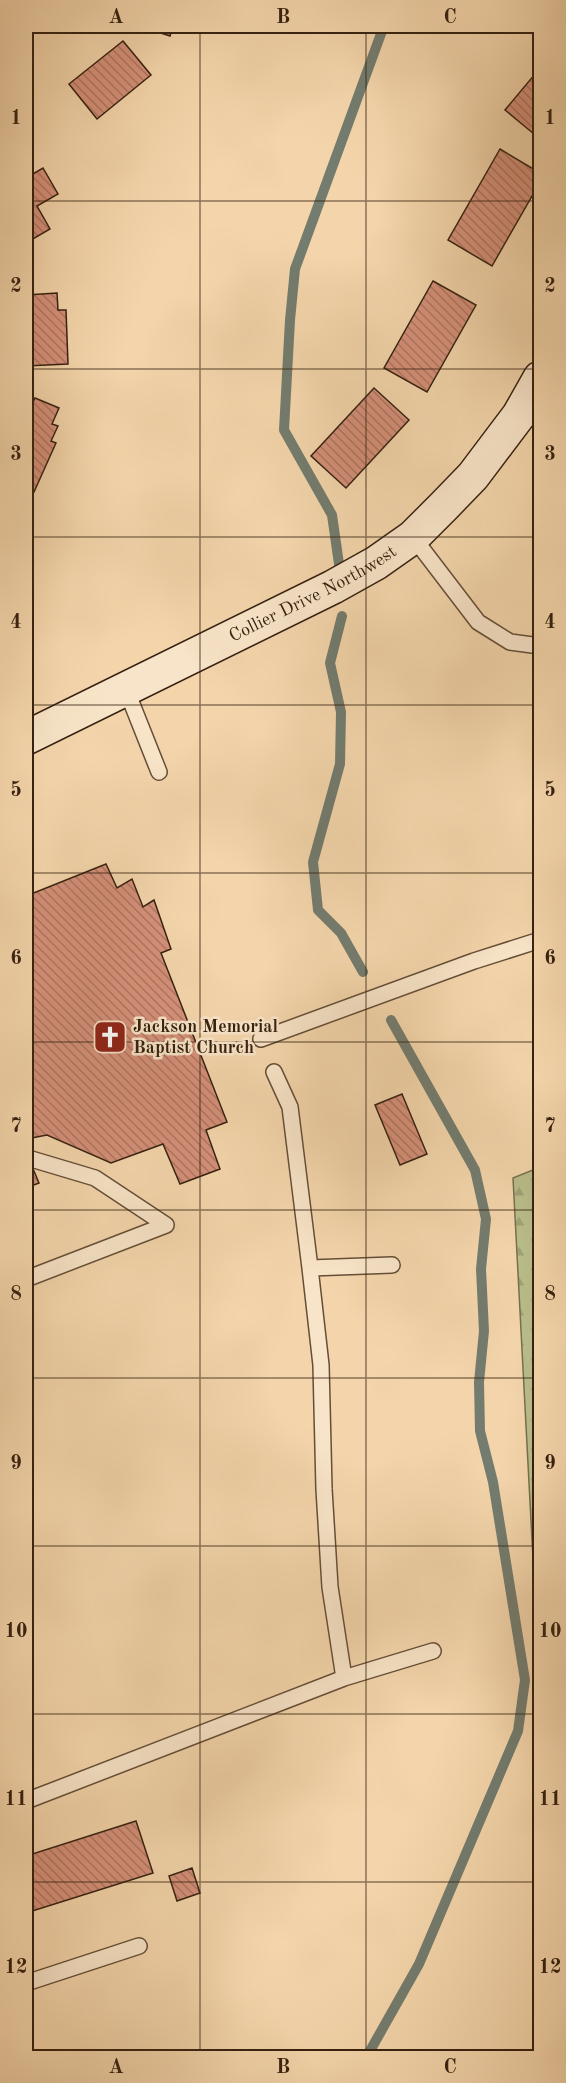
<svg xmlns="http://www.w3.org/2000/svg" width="566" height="2083" font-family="'Old Standard TT',serif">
<defs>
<pattern id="forest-firs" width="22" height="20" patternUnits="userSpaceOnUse" patternTransform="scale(1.5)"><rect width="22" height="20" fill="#b9be8b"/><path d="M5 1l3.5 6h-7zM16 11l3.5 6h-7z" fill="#a0a377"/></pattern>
<pattern id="building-back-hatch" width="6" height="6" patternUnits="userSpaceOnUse" patternTransform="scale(1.5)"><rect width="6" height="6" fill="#d59079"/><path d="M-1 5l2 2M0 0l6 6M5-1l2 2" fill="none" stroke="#ae7562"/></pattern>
</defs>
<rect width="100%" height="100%" fill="#f4d5ab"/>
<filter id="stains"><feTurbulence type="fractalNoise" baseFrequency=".00333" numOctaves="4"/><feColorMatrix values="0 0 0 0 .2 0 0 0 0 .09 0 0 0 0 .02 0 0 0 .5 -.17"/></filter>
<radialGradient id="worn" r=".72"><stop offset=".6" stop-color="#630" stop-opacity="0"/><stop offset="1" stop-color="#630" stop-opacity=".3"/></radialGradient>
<!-- forest -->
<path fill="url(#forest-firs)" stroke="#77704e" stroke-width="1.5" d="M 540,1167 L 540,1692 L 513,1178 Z"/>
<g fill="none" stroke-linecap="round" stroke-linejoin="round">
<!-- stream -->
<path stroke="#737c6f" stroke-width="10" d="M 339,564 L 332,515 L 284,430 L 290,320 L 295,269 L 382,31 L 382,26
M 342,616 L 330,663 L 341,712 L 340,764 L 313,862 L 318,910 L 341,933 L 363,972
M 366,2058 L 419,1964 L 518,1731 L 525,1680 L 493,1482 L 480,1431 L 479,1382 L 484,1331 L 481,1269 L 486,1219 L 475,1170 L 391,1020"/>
</g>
<!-- building -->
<path fill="url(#building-back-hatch)" stroke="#352110" stroke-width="1.5" d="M 139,26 L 173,26 L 170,36 Z
M 123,41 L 151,75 L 97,119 L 69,84 Z
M 540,68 L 540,139 L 505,110 Z
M 500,149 L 540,173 L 540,182 L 492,266 L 448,240 Z
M 43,168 L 58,194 L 37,206 L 50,229 L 26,243 L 26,178 Z
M 433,281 L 476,305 L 427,392 L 384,368 Z
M 57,293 L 58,310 L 66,310 L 68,364 L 26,366 L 26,295 Z
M 374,388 L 409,420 L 346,488 L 311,456 Z
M 35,398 L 59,408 L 52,424 L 58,426 L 51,441 L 56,443 L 34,492 L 26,488 L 26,413 L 27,414 Z
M 106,864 L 117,888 L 132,879 L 143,907 L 154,900 L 171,949 L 161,953 L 227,1122 L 206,1130 L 220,1169 L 180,1184 L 163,1144 L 111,1163 L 47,1135 L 26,1139 L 26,896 Z
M 402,1094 L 427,1154 L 400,1165 L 375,1105 Z
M 26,1152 L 39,1183 L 26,1188 Z
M 136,1821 L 153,1873 L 26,1913 L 26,1856 Z
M 192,1868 L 200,1893 L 177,1901 L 169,1876 Z"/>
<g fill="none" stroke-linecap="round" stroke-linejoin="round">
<!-- lane casing -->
<g stroke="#654e37" stroke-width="18">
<path id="lane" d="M 413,537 L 478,622 L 510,642 L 540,646
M 126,689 L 159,772
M 261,1039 L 474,961 L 540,940
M 274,1072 L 290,1107 L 310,1268 L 321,1365 L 324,1489 L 330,1587 L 344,1678
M 28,1158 L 95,1178 L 166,1225
M 310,1268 L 392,1265
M 26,1279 L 166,1225
M 26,1801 L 344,1678 L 433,1651
M 26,1983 L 139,1946"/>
</g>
<!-- secondary casing -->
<g stroke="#352110" stroke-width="36">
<g id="secondary">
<path id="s1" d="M 26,738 L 333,587 L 376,563 L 413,537 L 444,506 L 473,476 L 519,415 L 540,378"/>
</g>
</g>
<!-- lane -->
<use href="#lane" stroke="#f8e4c8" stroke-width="15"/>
<!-- secondary -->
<use href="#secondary" stroke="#f8e4c8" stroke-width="33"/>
</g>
<!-- grid -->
<path fill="none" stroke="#352110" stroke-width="1.5" stroke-opacity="0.55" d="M 200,26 L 200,2058M 366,26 L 366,2058M 26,201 L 540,201M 26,369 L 540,369M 26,537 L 540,537M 26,705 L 540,705M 26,873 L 540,873M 26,1042 L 540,1042M 26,1210 L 540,1210M 26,1378 L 540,1378M 26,1546 L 540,1546M 26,1714 L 540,1714M 26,1882 L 540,1882"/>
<!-- icons -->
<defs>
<g id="church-square" transform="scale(1.725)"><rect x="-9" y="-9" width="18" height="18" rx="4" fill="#8f2418" stroke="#f8e4c8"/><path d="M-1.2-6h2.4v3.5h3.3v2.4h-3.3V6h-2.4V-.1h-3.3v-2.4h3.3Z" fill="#fff"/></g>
</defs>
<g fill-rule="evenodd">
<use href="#church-square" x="110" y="1037"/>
</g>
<g text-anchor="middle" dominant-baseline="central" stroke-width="5" stroke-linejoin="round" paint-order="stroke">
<!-- street labels -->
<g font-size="18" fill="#352110" stroke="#f8e4c8">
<text stroke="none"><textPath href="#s1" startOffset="321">Collier Drive Northwest</textPath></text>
</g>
<!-- poi labels -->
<g font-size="18" font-weight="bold" fill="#352110" stroke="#f8e4c8" text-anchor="start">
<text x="133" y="1027">Jackson Memorial<tspan x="133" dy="21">Baptist Church</tspan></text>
</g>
</g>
<!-- margin -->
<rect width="566" height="2083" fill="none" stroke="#f4d5ab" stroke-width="66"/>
<rect x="33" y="33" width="500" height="2017" fill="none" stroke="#352110" stroke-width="2"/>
<g font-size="20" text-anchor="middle" font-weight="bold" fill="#352110">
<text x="116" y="23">A</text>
<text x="283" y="23">B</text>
<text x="450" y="23">C</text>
<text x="16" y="124">1</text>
<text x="550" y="124">1</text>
<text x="16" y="292">2</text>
<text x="550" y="292">2</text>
<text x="16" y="460">3</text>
<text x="550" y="460">3</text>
<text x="16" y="628">4</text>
<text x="550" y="628">4</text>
<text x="16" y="796">5</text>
<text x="550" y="796">5</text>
<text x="16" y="964">6</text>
<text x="550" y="964">6</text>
<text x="16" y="1132">7</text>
<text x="550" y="1132">7</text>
<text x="16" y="1300">8</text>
<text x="550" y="1300">8</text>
<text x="16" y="1469">9</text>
<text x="550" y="1469">9</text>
<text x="16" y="1637">10</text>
<text x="550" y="1637">10</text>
<text x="16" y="1805">11</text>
<text x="550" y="1805">11</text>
<text x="16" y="1973">12</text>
<text x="550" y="1973">12</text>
<text x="116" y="2073">A</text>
<text x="283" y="2073">B</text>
<text x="450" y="2073">C</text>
</g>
<rect width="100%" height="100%" filter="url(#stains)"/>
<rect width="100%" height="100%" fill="url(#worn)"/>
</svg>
